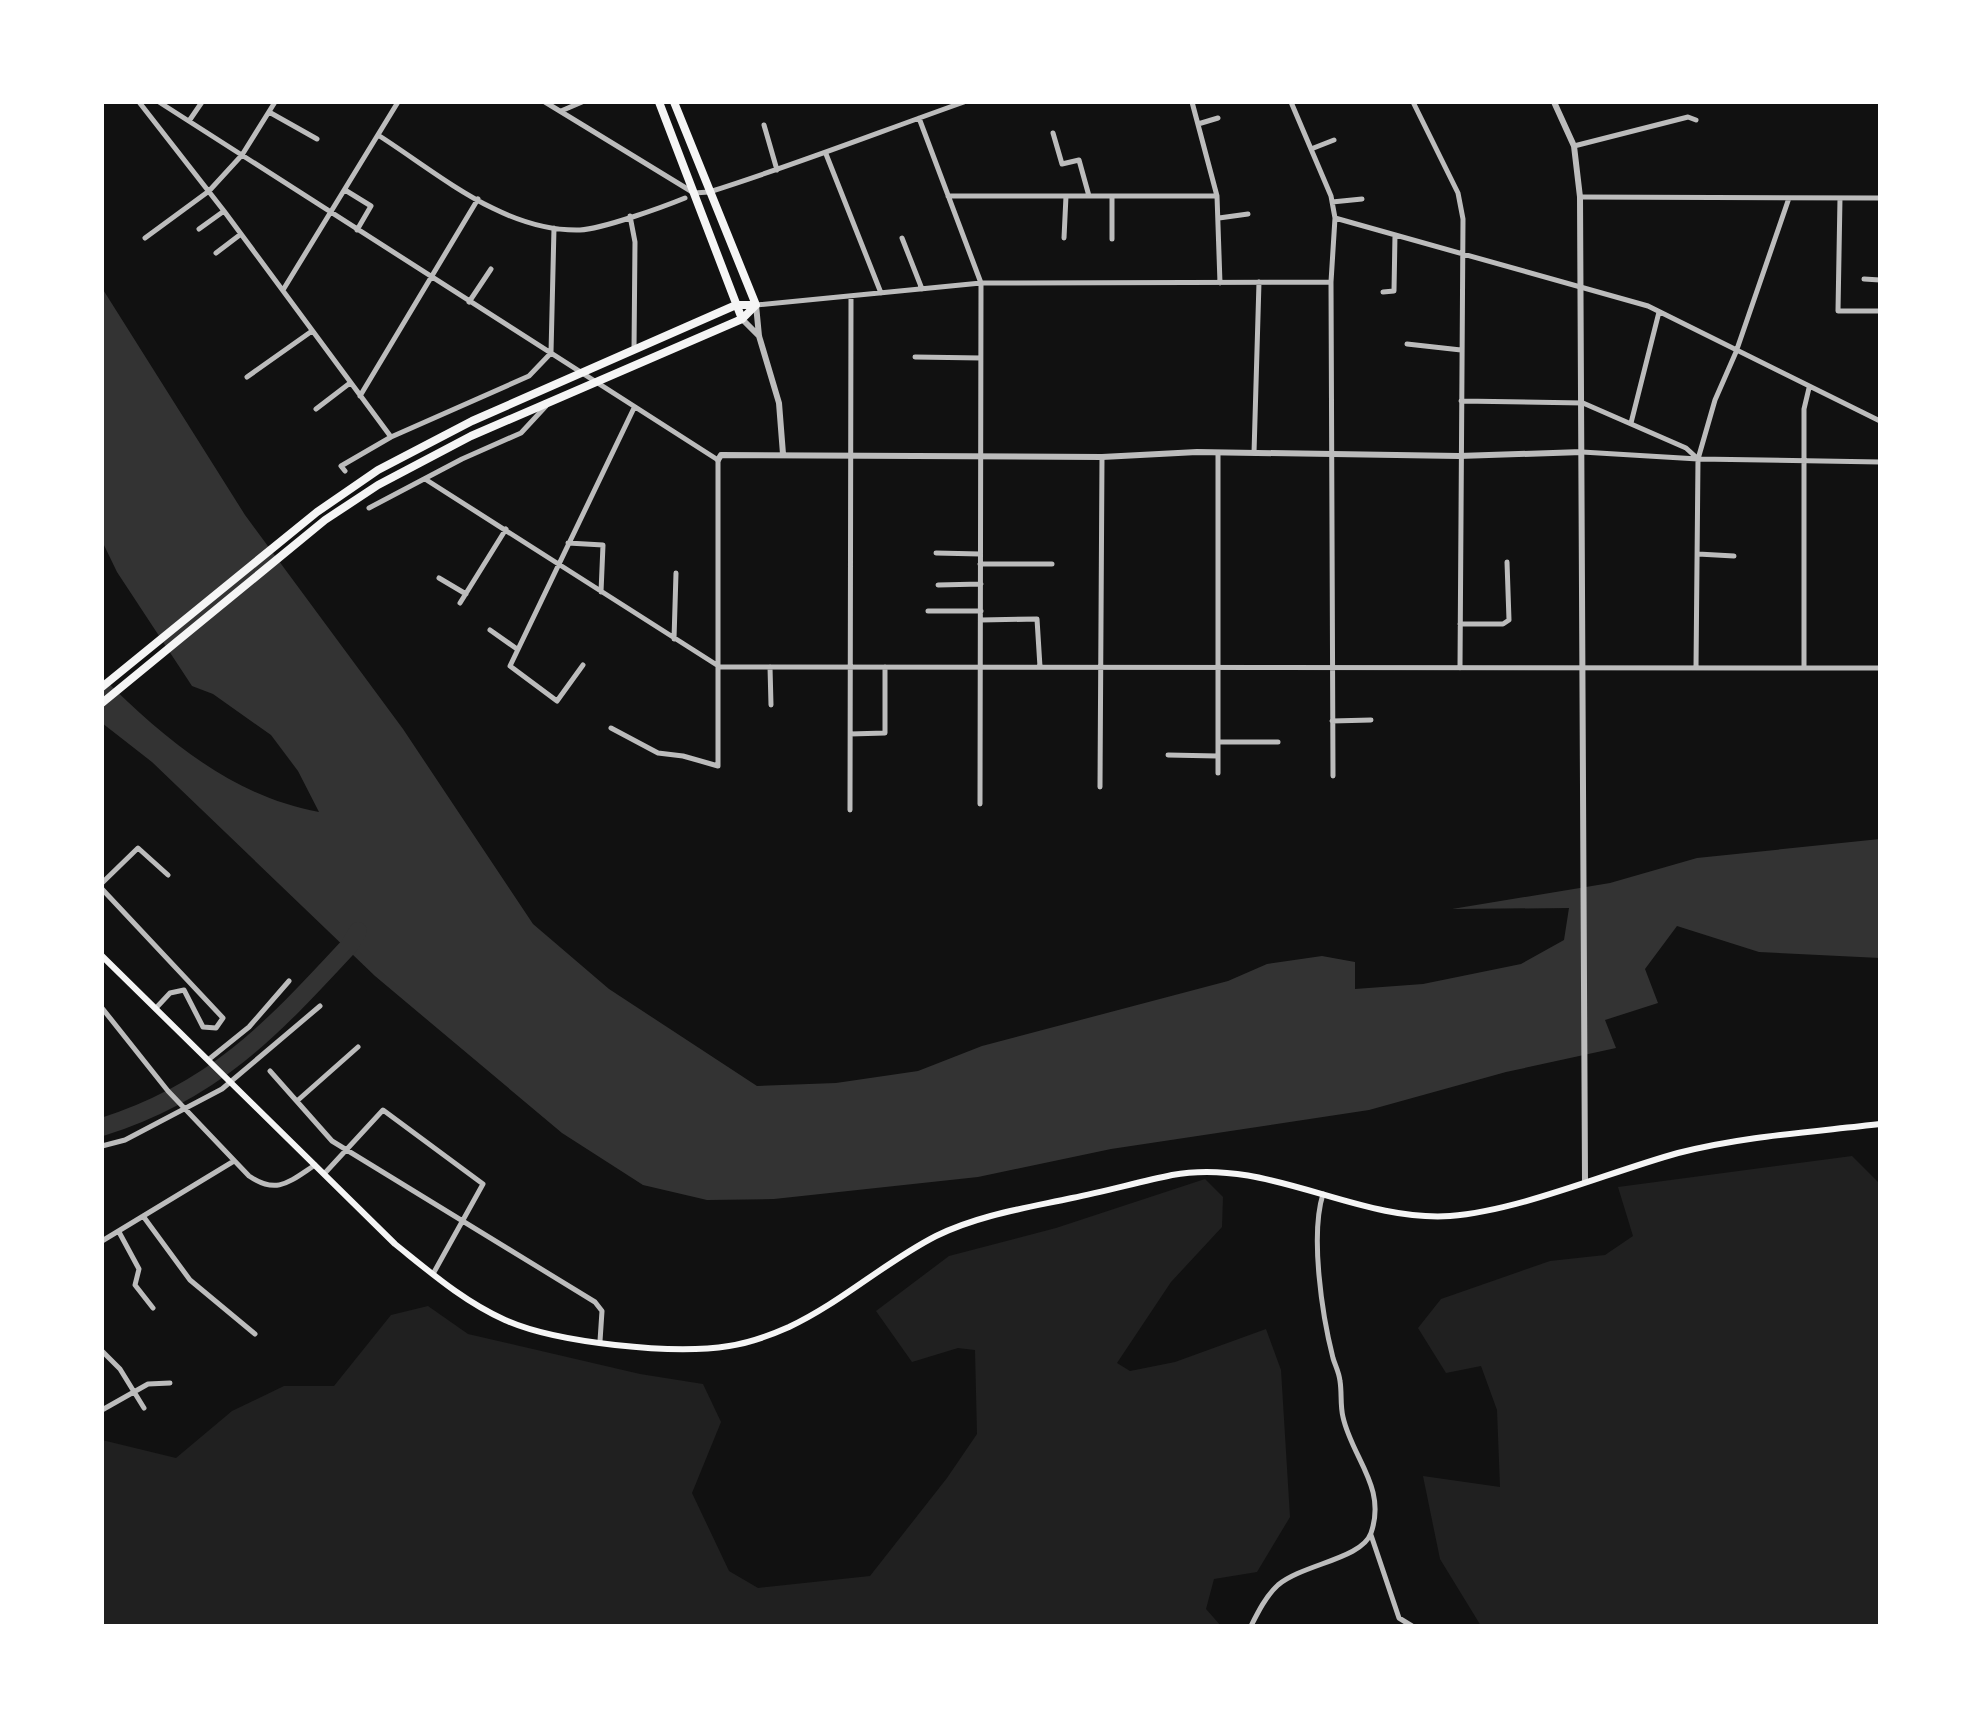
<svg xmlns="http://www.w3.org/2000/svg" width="1982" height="1728" font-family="Manrope,sans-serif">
<rect width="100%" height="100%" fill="#111"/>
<!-- green -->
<path fill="#202020" d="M 1852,1156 L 1880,1184 L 1880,1626 L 1481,1626 L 1440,1559 L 1423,1476 L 1500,1487 L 1497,1410 L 1481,1366 L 1446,1373 L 1418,1328 L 1441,1299 L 1550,1261 L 1605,1255 L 1633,1236 L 1618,1187 Z
M 1205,1179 L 1223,1197 L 1222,1227 L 1171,1282 L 1117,1363 L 1130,1371 L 1175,1362 L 1266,1329 L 1281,1370 L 1290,1517 L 1257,1572 L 1214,1579 L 1206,1609 L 1221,1626 L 102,1626 L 102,1440 L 176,1458 L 232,1411 L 284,1386 L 334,1386 L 391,1315 L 428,1306 L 468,1334 L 640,1374 L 703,1384 L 721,1422 L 692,1493 L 729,1571 L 758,1588 L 870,1576 L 947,1478 L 977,1434 L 975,1350 L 958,1348 L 912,1362 L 876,1311 L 949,1256 L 1056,1228 Z"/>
<!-- water -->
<path fill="#333" d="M 102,288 L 245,515 L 403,729 L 533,924 L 609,989 L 757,1086 L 836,1083 L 918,1071 L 982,1046 L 1228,981 L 1267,964 L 1322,956 L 1355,962 L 1355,989 L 1423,984 L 1521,964 L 1564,940 L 1569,908 L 1452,909 L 1610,883 L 1697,858 L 1880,839 L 1880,958 L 1759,952 L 1677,926 L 1645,969 L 1658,1003 L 1605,1020 L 1616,1048 L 1506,1072 L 1369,1110 L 1111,1149 L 978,1177 L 774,1199 L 707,1200 L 643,1185 L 562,1133 L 375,976 L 152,762 L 102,723 L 102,677 C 164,738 231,796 319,812 L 298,771 L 271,735 L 213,694 L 192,686 L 117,572 L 102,541 Z"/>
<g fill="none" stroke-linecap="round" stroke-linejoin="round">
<!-- river -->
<path stroke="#333" stroke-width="18" d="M 102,1127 C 214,1092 272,1029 349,946 L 358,931"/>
<!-- minor -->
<path stroke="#bcbcbc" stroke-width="5" d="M 139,102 L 224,211 L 391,437
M 159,102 L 718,460 L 718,766 L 683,756 L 658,753 L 611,728
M 545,102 L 694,193 L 709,192 C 795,165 879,132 964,102
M 1192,102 L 1217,196 L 1220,283
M 1291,102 L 1331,196 L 1335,218 L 1331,282 L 1333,776
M 1413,102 L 1458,193 L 1463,219 L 1460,668
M 561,111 L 582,102
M 269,112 L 317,139
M 919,118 L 981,283 L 980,804
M 189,121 L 202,102
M 1198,124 L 1218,118
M 764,125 L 777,170
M 1053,133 L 1062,164 L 1079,160 L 1089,196
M 378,135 C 439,174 504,232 580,230 C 602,229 663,207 685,198
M 1574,146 L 1688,117 L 1696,120
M 1311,149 L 1334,140
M 826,154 L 881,293
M 345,190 L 371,206 L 357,230
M 948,196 L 1217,196
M 1580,197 L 1880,198
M 1840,198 L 1838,311 L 1880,311
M 1332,202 L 1362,199
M 630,216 L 635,242 L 634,350
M 1219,218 L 1248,214
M 1335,218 L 1648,306 L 1880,421
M 199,229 L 224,211
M 145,238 L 209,191 L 242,155 L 275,102
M 902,238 L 922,289
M 1064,238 L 1066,196
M 1112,239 L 1112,196
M 216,253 L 241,234
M 1864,279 L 1880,280
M 283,290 L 398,102
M 1383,292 L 1394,291 L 1395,235
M 469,302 L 491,269
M 756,305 L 981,283 L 1331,282
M 1407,344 L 1461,350
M 915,357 L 981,358
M 247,377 L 312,331
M 360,396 L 478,199
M 1461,401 L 1583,403 L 1686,448 L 1698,459
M 316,409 L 350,383
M 1631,423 L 1659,312
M 1582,452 L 1698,459 L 1880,462
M 1218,453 L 1218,773
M 1254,453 L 1259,282
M 345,471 L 341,466 L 391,437 L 529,376 L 551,353 L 554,228
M 425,479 L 720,667 L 1880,668
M 369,508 L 462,459 L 521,433 L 546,406
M 568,543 L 603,545 L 601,592
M 936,553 L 980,554
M 1698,554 L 1734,556
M 980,564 L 1052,564
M 439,578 L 466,594
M 938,585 L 981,584
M 460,603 L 506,529
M 928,611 L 981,611
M 981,620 L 1037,619 L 1040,667
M 1460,624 L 1503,624 L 1509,620 L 1507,562
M 490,630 L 517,649
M 674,639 L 676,573
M 583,665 L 557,701 L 510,666 L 634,408
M 770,667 L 771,705
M 1696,668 L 1698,459 L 1715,400 L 1736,352 L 1789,198
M 1804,668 L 1804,409 L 1809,388
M 1332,721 L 1371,720
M 850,734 L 885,733 L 885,667
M 1218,742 L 1278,742
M 1168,755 L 1217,756
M 1100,787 L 1102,457
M 850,810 L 851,296
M 102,883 L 138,848 L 168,875
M 102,889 L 223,1018 L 216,1028 L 203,1027 L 184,990 L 170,993 L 156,1008
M 102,1008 L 168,1091 L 249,1176 C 277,1195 289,1182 315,1165
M 208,1060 L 249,1027 L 289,981
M 270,1071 L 332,1141 L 595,1302 L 602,1311 L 600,1341
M 297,1101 L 358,1047
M 102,1146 L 125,1140 L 222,1089 L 320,1006
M 324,1174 L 383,1110 L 483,1184 L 433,1274
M 143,1216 L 190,1280 L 255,1334
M 119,1232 L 139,1269 L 135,1285 L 153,1308
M 102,1241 L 234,1161
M 102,1351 L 120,1369 L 144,1408
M 102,1410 L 148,1384 L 170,1383
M 1371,1535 L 1399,1618 L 1412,1626
M 1251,1626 C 1258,1612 1266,1596 1278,1585 C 1303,1564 1362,1559 1371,1533 C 1387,1487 1352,1458 1343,1417 C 1340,1405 1342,1393 1340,1381 C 1339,1372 1335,1365 1333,1358 C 1322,1315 1310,1235 1323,1194"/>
<!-- tertiary -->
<path stroke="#bcbcbc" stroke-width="6" d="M 1554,102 L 1574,146 L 1580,197 L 1585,1180
M 756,305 L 759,336 L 779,403 L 783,454
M 742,319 L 759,336
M 718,460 L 721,455 L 1102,457 L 1197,452 L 1459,456 L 1582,452"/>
<!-- secondary -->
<path stroke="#f5f5f5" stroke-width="6" d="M 102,956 L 395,1244 C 430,1272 463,1301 505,1320 C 556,1343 673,1355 729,1346 C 749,1343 771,1335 789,1327 C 842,1302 885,1262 936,1236 C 979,1215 1026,1208 1072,1198 C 1106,1191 1139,1182 1172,1175 C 1268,1157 1355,1222 1450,1216 C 1519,1211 1609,1172 1678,1153 C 1744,1136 1812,1132 1880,1124"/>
<!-- trunk -->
<path stroke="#f5f5f5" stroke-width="8" d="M 659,102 L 742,319
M 102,687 L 317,512 L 378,470 L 472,421 L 736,305 L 755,305
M 102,703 L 325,520 L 378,485 L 471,436 L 742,319 L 756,305 L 674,102"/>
</g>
<!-- border -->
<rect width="1982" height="1728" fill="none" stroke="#ffffff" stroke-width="208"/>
</svg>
